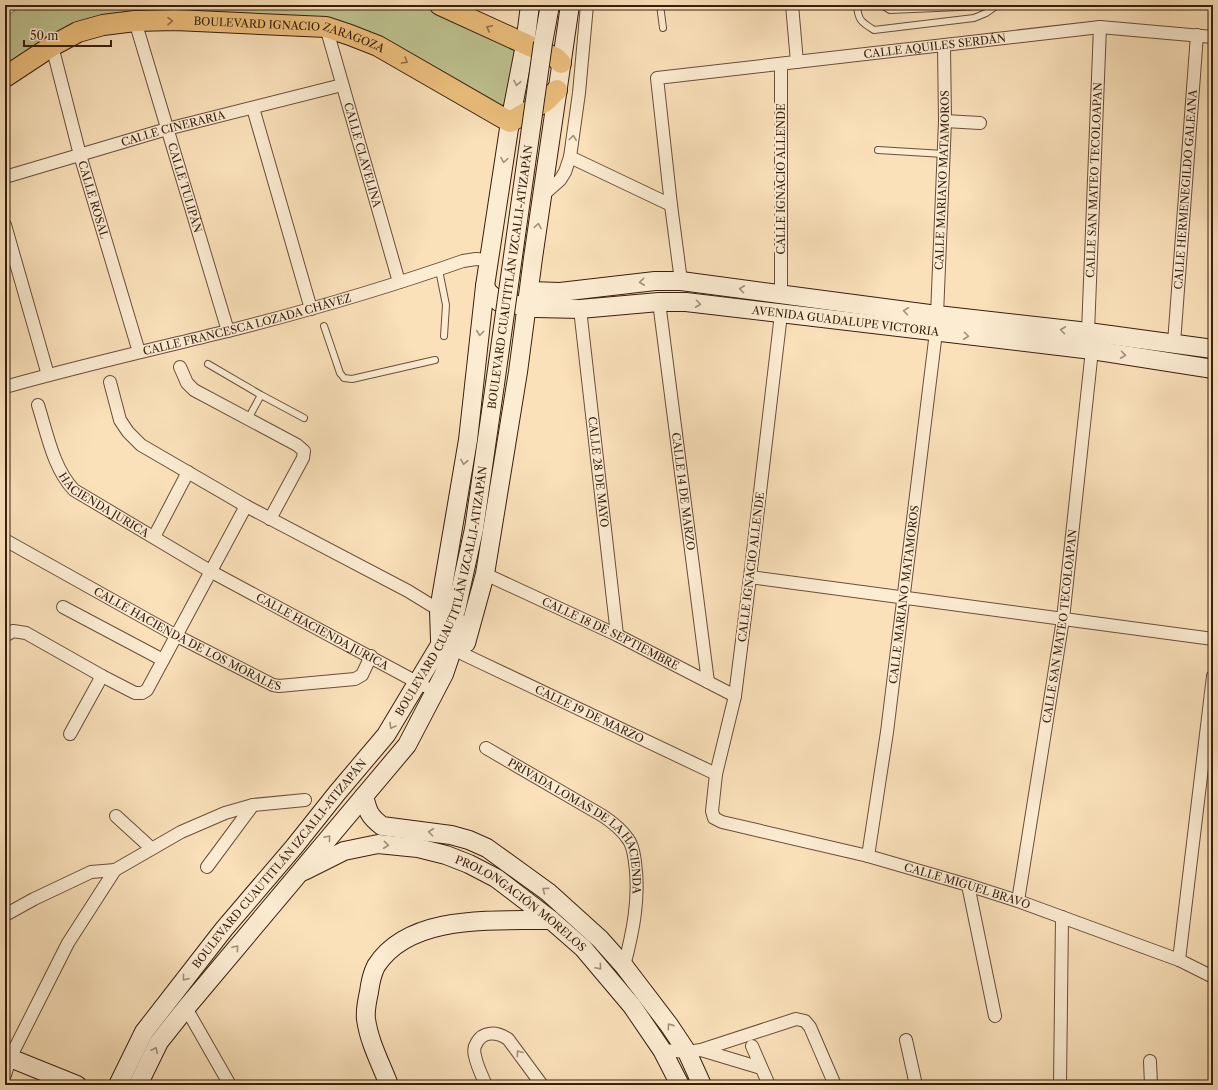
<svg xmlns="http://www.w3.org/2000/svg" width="1218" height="1090" font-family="'Libre Caslon Text',serif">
<rect width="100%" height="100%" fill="#fae1ba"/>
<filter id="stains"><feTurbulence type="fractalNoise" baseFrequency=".005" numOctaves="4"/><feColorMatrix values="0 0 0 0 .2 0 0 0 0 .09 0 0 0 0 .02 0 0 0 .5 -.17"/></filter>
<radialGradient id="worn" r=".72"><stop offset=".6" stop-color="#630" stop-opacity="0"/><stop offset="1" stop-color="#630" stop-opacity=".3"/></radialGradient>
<!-- green -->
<path fill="#bec390" stroke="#7b704f" d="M 23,5 L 422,5 L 517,48 L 508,100 L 504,105 L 497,106 L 332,26 L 100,20 L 5,74 L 5,17 Z"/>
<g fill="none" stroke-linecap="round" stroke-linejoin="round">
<!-- lane casing -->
<g stroke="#684f39" stroke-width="8">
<path id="lane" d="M 660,5 L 663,28
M 857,5 C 858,20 861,22 874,30 L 974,18 L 986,13 L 996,6
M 885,5 L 885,7 L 890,10 L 1006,5
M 878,150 L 944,154
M 439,270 L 446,305 L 444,336
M 324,326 L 340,373 L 344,378 L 352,379 L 435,360
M 208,364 L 261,395 L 304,418
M 248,419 L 261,395"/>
</g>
<!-- street casing -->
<g stroke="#684f39" stroke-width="14">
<g id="street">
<path d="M 792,5 L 797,62"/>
<path id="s1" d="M 135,21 L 228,331"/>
<path id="s2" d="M 326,27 L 399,282"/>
<path id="s3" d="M 52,46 L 80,155 L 139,352"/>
<path d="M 253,108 L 311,309"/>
<path d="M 945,121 L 980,123"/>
<path d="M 570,157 L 671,205"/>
<path id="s4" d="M 5,177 L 167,129 L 342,85"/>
<path d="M 543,195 L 560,180 L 565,172 L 570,157 L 579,93 L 587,5"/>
<path d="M 5,225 L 48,375"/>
<path id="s5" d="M 681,281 L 671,205 L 657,78 L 1100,27 L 1213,37"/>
<path d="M 781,294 L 781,64"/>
<path id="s6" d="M 659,302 L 708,682"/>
<path id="s7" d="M 580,309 L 617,635"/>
<path id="s8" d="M 781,314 L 750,577 L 735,696 L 716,774 L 712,811 L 714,818 L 722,822 L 868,856 L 968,885 L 1018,901 L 1179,960 L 1213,977"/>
<path id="s9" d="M 937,315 L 945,121 L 944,46"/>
<path id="s10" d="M 1088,332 L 1100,27"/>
<path id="s11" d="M 1174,343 L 1197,35"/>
<path d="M 180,367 L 187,383 L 194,390 L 297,445 L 304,451 L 303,458 L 270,519"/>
<path d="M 110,382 L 120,420 L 128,432 L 141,445 L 246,506 L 408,591 L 439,610"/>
<path id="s12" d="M 5,387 C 79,366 154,349 228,331 C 307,311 386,288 463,261 L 476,259 L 489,260"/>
<path id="s13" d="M 38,405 C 47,433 53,468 74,490 L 210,571 L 424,686"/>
<path d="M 154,537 L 188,472"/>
<path id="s14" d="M 5,540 L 175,635 L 273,685 L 279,686 L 355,679 L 362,675 L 371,656"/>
<path id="s15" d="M 485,574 L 617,635 L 735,696"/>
<path d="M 750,577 L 1213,639"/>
<path d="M 63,607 L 163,660"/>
<path d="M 5,636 L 13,631 L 26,633 L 102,676 L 135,693 L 142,693 L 147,690 L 246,506"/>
<path id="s16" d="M 463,654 L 716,774"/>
<path d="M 70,734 L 102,676"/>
<path id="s17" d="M 486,748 L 603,816 C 612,822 622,830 628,839 C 633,845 634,855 635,862 C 640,898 633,932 624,966"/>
<path d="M 116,816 L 151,848"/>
<path id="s18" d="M 868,856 L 887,732 L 936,332"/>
<path d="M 207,867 L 253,805"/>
<path d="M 968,885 L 995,1016"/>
<path id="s19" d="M 1018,901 L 1063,619 L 1092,350"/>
<path d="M 5,915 L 34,899 L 91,872 L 115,870"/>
<path d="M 1179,960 L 1213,676"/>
<path d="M 186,1008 L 230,1085"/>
<path d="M 906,1040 L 916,1085"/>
<path d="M 752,1046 L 769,1085"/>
<path d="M 662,1050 L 687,1052 L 701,1050 L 796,1019 L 805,1021 L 810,1027 L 835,1085"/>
<path d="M 701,1050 L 761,1068"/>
<path d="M 1150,1061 L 1151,1085"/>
<path d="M 5,1075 L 10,1058 L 68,943 L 115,870 L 181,832 L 225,813 L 253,805 L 305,800"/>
<path d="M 486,1085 C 482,1076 477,1066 475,1056 C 474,1052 474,1047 476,1044 C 483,1030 497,1032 508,1039 L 542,1085"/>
<path d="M 1060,1085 L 1062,917"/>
</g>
</g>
<!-- secondary casing -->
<g stroke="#381e0e" stroke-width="20">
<g id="secondary">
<path d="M 543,43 L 550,5"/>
<path id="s20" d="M 485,286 L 488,292 L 499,302 L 536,308 L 580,309 L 659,302 L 686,302 L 1092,350 L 1213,369"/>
<path d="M 529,291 L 560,292 L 655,281 L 681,281 L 937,315 L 1088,332 L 1213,349"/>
<path d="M 440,640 L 439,610 L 468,440 L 485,286 L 510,122 L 525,45 L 530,5"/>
<path d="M 466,643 L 485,574 L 518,372 L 533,258 L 570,5"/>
<path d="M 364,796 C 368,812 369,816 382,826 L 451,835 L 469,840 L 487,848 L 548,892 L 600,939 L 624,966 L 669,1025 L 687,1052 L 702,1085"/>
<path id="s21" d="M 304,871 L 344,851 L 378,844 L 418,848 L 446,855 L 469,864 L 496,878 L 551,920 L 583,948 L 632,1006 L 662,1050 L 680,1085"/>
<path d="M 5,1056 L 77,1085"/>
<path id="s22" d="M 118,1085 L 144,1032 L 224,929 L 294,847 L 337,793 L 386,735 L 440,645 L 456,610 L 474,529 L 495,384"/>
<path d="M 138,1085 L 159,1042 L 186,1008 L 407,745 L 444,674 L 461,624"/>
<path d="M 389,1085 C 381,1064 369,1042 366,1019 C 365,1011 367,1001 369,992 C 370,984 372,974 376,966 C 410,913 496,921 551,920"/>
</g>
</g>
<!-- primary casing -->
<g stroke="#381e0e" stroke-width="22">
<g id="primary">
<path d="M 440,5 L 556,58 L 561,63"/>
<path id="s23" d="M 5,77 L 52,46 L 78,32 L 103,25 L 135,21 L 175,20 L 326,27 L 350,35 L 378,46 L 510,122 L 546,101 L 557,90"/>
</g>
</g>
<!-- lane -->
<use href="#lane" stroke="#fcecd2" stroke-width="6"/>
<!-- street -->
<use href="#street" stroke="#fcecd2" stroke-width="12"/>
<!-- secondary -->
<use href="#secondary" stroke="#fcecd2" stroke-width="18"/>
<!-- primary -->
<use href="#primary" stroke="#edc07d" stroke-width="20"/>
<!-- secondary-bridge casing -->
<g stroke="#381e0e" stroke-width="20" stroke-linecap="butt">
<path id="secondary-bridge" d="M 495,384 L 543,43"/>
</g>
<!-- secondary-bridge -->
<use href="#secondary-bridge" stroke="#fcecd2" stroke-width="18"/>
</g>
<!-- one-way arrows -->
<defs><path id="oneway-chevron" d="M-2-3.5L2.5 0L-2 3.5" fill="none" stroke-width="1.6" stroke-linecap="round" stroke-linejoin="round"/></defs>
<g stroke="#926f46">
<use href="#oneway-chevron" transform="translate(170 21) rotate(-1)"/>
<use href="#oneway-chevron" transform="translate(489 28) rotate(-155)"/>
<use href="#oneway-chevron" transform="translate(405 61) rotate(30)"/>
</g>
<g stroke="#a48f7a">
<use href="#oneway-chevron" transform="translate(517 83) rotate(101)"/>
<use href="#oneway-chevron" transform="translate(573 138) rotate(-83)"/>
<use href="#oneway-chevron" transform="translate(504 160) rotate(99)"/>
<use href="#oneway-chevron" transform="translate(538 226) rotate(-81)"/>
<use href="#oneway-chevron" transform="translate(642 282) rotate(174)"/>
<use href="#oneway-chevron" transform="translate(742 289) rotate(-173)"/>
<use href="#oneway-chevron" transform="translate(698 304) rotate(7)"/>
<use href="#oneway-chevron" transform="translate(906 311) rotate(-172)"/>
<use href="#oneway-chevron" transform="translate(1063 330) rotate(-173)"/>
<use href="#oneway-chevron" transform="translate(480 333) rotate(95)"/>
<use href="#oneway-chevron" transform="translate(966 336) rotate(7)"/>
<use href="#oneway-chevron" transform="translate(1123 355) rotate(8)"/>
<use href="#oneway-chevron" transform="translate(464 462) rotate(100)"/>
<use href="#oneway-chevron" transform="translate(392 726) rotate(121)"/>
<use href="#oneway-chevron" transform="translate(431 832) rotate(-173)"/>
<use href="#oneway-chevron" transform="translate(328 838) rotate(-50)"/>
<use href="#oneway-chevron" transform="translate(386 845) rotate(6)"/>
<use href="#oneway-chevron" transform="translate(545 890) rotate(-143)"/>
<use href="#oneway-chevron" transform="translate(236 948) rotate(-50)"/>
<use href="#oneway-chevron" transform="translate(599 967) rotate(49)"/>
<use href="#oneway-chevron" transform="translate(185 978) rotate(128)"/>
<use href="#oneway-chevron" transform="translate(670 1026) rotate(-125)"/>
<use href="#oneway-chevron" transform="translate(155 1050) rotate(-64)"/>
<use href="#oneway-chevron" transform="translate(519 1053) rotate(-126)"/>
</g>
<g text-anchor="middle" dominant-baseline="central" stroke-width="4" stroke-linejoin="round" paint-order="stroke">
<!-- street labels -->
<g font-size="11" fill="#381e0e" stroke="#fcecd2">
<text stroke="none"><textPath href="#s23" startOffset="300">BOULEVARD IGNACIO ZARAGOZA</textPath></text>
<text stroke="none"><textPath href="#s5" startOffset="484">CALLE AQUILES SERDÁN</textPath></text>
<text stroke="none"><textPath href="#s4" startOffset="175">CALLE CINERARIA</textPath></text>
<text stroke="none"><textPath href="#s2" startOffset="133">CALLE CLAVELINA</textPath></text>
<text transform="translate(781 179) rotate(-90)">CALLE IGNACIO ALLENDE</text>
<text stroke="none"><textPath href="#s9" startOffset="135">CALLE MARIANO MATAMOROS</textPath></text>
<text stroke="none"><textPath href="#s10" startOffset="152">CALLE SAN MATEO TECOLOAPAN</textPath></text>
<text stroke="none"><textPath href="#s1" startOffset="174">CALLE TULIPÁN</textPath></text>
<text stroke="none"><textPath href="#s11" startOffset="154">CALLE HERMENEGILDO GALEANA</textPath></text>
<text stroke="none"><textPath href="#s3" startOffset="159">CALLE ROSAL</textPath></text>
<text transform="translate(510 277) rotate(-82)">BOULEVARD CUAUTITLÁN IZCALLI-ATIZAPÁN</text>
<text stroke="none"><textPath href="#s20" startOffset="370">AVENIDA GUADALUPE VICTORIA</textPath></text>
<text stroke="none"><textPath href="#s12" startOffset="250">CALLE FRANCESCA LOZADA CHÁVEZ</textPath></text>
<text stroke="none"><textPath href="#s7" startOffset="164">CALLE 28 DE MAYO</textPath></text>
<text stroke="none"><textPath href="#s6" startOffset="191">CALLE 14 DE MARZO</textPath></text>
<text stroke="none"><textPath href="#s13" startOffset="126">HACIENDA JURICA</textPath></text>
<text transform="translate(751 567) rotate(-83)">CALLE IGNACIO ALLENDE</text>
<text stroke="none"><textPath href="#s22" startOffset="599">BOULEVARD CUAUTITLÁN IZCALLI-ATIZAPÁN</textPath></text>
<text stroke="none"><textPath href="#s18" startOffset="264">CALLE MARIANO MATAMOROS</textPath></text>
<text stroke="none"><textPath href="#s19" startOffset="278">CALLE SAN MATEO TECOLOAPAN</textPath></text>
<text stroke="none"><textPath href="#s13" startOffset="379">CALLE HACIENDA JURICA</textPath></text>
<text stroke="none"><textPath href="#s15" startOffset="139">CALLE 18 DE SEPTIEMBRE</textPath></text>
<text stroke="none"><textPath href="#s14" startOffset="208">CALLE HACIENDA DE LOS MORALES</textPath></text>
<text stroke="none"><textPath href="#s16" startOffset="140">CALLE 19 DE MARZO</textPath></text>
<text stroke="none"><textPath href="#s17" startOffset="126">PRIVADA LOMAS DE LA HACIENDA</textPath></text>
<text stroke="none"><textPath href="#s22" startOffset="275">BOULEVARD CUAUTITLÁN IZCALLI-ATIZAPÁN</textPath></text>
<text stroke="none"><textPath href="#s8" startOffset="772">CALLE MIGUEL BRAVO</textPath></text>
<text stroke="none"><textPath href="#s21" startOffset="238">PROLONGACIÓN MORELOS</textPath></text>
</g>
</g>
<!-- margin -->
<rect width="1218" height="1090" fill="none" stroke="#fae1ba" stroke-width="20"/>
<rect x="6" y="6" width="1206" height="1078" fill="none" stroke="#381e0e" stroke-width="2"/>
<rect x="10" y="10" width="1198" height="1070" fill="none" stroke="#381e0e"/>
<!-- scale -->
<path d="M24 40v6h87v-6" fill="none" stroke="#381e0e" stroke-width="2"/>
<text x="30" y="40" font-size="12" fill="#381e0e" stroke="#fcecd2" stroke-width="3" paint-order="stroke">50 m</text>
<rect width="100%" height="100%" filter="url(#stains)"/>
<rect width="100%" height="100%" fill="url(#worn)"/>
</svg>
